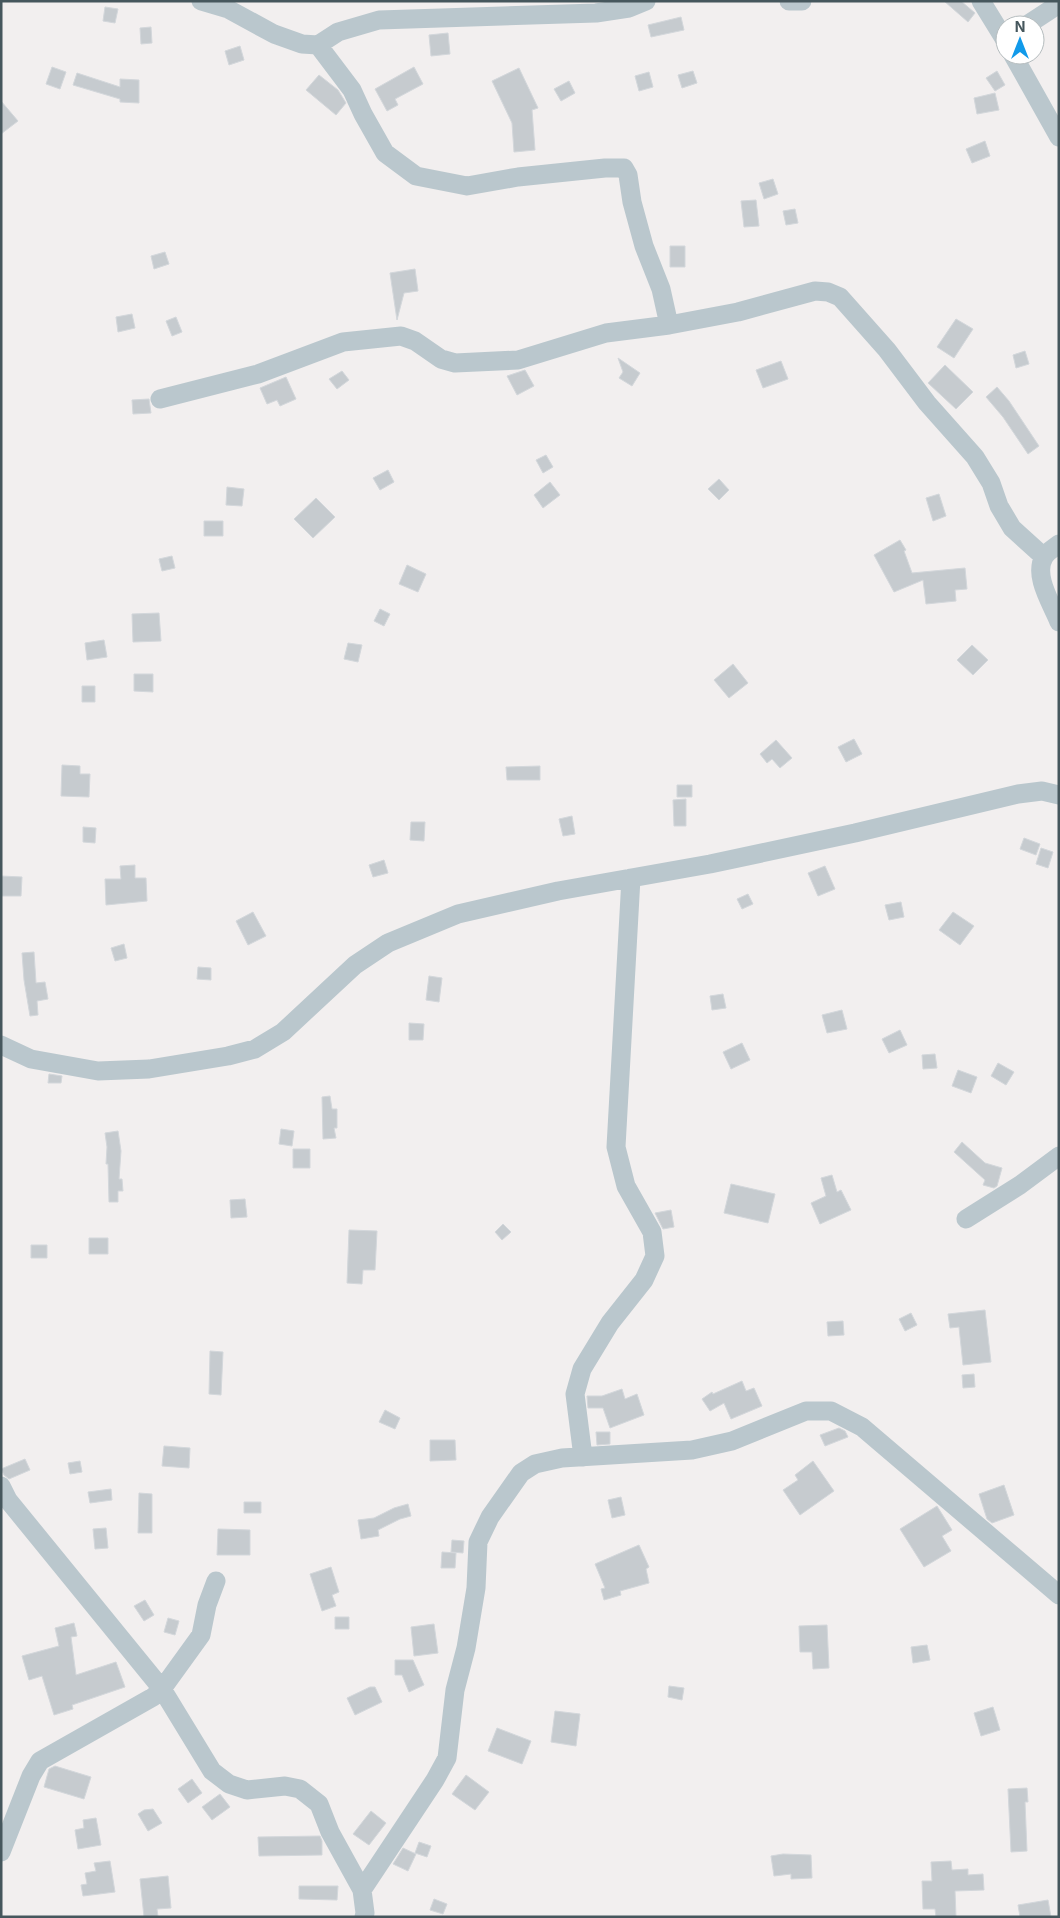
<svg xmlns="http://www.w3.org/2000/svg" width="1060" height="1918" font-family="Inter,sans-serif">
<rect width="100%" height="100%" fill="#f2efef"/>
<!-- building -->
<path fill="#c6cbcf" stroke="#d3d7db" d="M 944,1 L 961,1 L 975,13 L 968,22 Z
M 105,7 L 118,9 L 115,23 L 103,21 Z
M 681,17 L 684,30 L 651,37 L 648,25 Z
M 151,27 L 152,43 L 141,44 L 140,28 Z
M 448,33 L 450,54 L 431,56 L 429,35 Z
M 240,46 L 244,60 L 229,65 L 225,51 Z
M 52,67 L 66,72 L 60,89 L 46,84 Z
M 414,67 L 423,84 L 395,99 L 398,105 L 387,111 L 375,89 Z
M 519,68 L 538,108 L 532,110 L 535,150 L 514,152 L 512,123 L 492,81 Z
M 693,71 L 697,83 L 682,88 L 678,75 Z
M 997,71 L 1005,85 L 995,91 L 986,78 Z
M 649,72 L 653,87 L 639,91 L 635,76 Z
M 77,73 L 120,87 L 120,79 L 139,80 L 139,103 L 120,102 L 120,99 L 73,85 Z
M 319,75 L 338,90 L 346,103 L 336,115 L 306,90 Z
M 569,81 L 575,93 L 561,101 L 554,89 Z
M 995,93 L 999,110 L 977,114 L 974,98 Z
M 1,101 L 18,121 L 1,134 Z
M 985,141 L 990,156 L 972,163 L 966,149 Z
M 773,179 L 778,194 L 764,199 L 759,183 Z
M 756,200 L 759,226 L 744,227 L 741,201 Z
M 795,209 L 798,223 L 786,225 L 783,211 Z
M 670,246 L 685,246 L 685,267 L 670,267 Z
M 165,252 L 169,264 L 154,269 L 151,256 Z
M 415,269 L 418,291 L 404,293 L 397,320 L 390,273 Z
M 132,314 L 135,328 L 118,332 L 116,317 Z
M 176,317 L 182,332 L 172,336 L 166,321 Z
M 956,319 L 973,329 L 954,358 L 937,347 Z
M 1025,351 L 1029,364 L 1016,368 L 1013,355 Z
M 618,358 L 640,373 L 632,386 L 619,378 L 623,372 Z
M 781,361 L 788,379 L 763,388 L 756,370 Z
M 945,365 L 973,392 L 956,409 L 928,383 Z
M 525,370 L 534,386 L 517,395 L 507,376 Z
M 342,371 L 349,380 L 337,389 L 329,379 Z
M 286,377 L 296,399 L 280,406 L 277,400 L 267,404 L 260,388 Z
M 997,387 L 1009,401 L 1039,446 L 1028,454 L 1003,417 L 986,397 Z
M 149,399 L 151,413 L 133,414 L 132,400 Z
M 546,455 L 553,467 L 543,473 L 536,460 Z
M 388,470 L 394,482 L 380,490 L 373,478 Z
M 719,479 L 729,490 L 719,500 L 708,489 Z
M 550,482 L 560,495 L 543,508 L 534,495 Z
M 227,487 L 244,489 L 242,506 L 226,505 Z
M 939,494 L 946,516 L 933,521 L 926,498 Z
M 316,498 L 335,517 L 313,538 L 294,519 Z
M 204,521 L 223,521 L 223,536 L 204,536 Z
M 900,540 L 906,550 L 904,551 L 912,573 L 965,568 L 967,589 L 955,590 L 956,601 L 926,604 L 923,580 L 894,592 L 874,555 Z
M 172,556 L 175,568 L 162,571 L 159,559 Z
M 407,565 L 426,574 L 418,592 L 399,584 Z
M 380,609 L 390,614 L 384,626 L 374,621 Z
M 159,613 L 161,641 L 133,642 L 132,614 Z
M 104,640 L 107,657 L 87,660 L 85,643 Z
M 348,643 L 362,645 L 358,662 L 344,659 Z
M 972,645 L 988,660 L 973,675 L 957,660 Z
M 733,664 L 748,683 L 729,698 L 714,680 Z
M 134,674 L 153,674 L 153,692 L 134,691 Z
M 82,686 L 95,686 L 95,702 L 82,702 Z
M 854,739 L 862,754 L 846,762 L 838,747 Z
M 776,740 L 792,758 L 780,768 L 772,759 L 767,763 L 760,754 Z
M 62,765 L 80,766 L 80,774 L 90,774 L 89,797 L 61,796 Z
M 540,766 L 540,780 L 507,780 L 506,767 Z
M 677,785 L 692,785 L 692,797 L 677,797 Z
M 686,799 L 686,826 L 674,826 L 673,800 Z
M 572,816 L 575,834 L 563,836 L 559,819 Z
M 411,822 L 425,822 L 424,841 L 410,840 Z
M 83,827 L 96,828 L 95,843 L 83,842 Z
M 1024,838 L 1040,844 L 1036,855 L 1020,849 Z
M 1041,848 L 1053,852 L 1048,868 L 1036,864 Z
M 384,860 L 388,873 L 373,877 L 369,865 Z
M 135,865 L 135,878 L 146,878 L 147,901 L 106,905 L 105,879 L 121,879 L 120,866 Z
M 825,866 L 835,889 L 818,896 L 808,873 Z
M 1,876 L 22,877 L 21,896 L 1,896 Z
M 748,894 L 753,904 L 742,909 L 737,899 Z
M 901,902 L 904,917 L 889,920 L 885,905 Z
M 253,912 L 266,936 L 248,945 L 236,921 Z
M 953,912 L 974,926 L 960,945 L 939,930 Z
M 124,944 L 127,958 L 115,961 L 111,948 Z
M 34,952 L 36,983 L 45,982 L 48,999 L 37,1001 L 38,1015 L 30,1016 L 24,980 L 22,953 Z
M 198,967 L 211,968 L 211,980 L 197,979 Z
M 429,976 L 442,978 L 439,1002 L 426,1000 Z
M 723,994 L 726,1008 L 712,1010 L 710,996 Z
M 842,1010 L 847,1029 L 827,1033 L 822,1015 Z
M 409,1023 L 424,1024 L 423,1040 L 409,1040 Z
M 900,1030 L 907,1045 L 889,1053 L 882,1039 Z
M 742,1043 L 750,1060 L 731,1069 L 723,1052 Z
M 935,1054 L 937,1068 L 923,1069 L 922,1055 Z
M 998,1063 L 1014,1072 L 1006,1085 L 991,1076 Z
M 958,1070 L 977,1077 L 971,1093 L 952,1086 Z
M 49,1074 L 62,1076 L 61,1083 L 48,1083 Z
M 330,1096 L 332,1109 L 337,1109 L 337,1128 L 334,1128 L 336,1138 L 323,1139 L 322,1097 Z
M 281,1129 L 294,1131 L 292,1146 L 279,1144 Z
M 118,1131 L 121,1151 L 119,1179 L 122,1179 L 123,1191 L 118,1191 L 118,1202 L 109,1202 L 108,1164 L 106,1164 L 107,1147 L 105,1133 Z
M 962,1142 L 985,1163 L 1002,1168 L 997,1186 L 994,1188 L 983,1185 L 985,1180 L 954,1152 Z
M 293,1149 L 310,1149 L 310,1168 L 293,1168 Z
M 832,1175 L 837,1192 L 841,1190 L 851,1210 L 820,1224 L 811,1203 L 826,1196 L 821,1178 Z
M 731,1184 L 775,1194 L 768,1223 L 724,1213 Z
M 245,1199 L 247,1217 L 231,1218 L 230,1200 Z
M 671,1210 L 674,1227 L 663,1229 L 655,1213 Z
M 503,1224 L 511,1232 L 502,1240 L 495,1232 Z
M 349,1230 L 377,1231 L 375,1270 L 363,1270 L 362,1284 L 347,1283 Z
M 89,1238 L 108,1238 L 108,1254 L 89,1254 Z
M 31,1245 L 47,1245 L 47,1258 L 31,1258 Z
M 985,1310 L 991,1362 L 963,1365 L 959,1327 L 950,1328 L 948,1314 Z
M 911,1313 L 917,1325 L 905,1331 L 899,1319 Z
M 843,1321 L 844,1335 L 828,1336 L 827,1322 Z
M 210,1351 L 223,1352 L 221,1395 L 209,1394 Z
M 974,1374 L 975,1387 L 963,1388 L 962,1375 Z
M 742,1381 L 746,1391 L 754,1388 L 762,1406 L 731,1419 L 724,1403 L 710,1411 L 702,1399 L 712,1392 L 713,1394 Z
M 622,1389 L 625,1399 L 637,1394 L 644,1415 L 610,1428 L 603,1408 L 588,1408 L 587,1396 L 602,1396 Z
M 385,1410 L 400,1418 L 395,1429 L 379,1422 Z
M 839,1428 L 845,1431 L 848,1437 L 825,1446 L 820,1435 Z
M 596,1432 L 610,1432 L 610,1444 L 597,1445 Z
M 430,1440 L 455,1440 L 456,1460 L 430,1461 Z
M 164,1446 L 190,1448 L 189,1468 L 162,1466 Z
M 25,1459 L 30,1470 L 9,1479 L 4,1475 L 1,1469 Z
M 80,1461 L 82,1472 L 70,1474 L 68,1463 Z
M 813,1461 L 834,1491 L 800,1515 L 783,1490 L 798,1480 L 795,1475 Z
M 1004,1485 L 1014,1515 L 992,1523 L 987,1519 L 979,1494 Z
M 111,1489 L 112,1500 L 90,1503 L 88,1492 Z
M 139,1493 L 152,1494 L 152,1533 L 138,1533 Z
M 621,1497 L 625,1515 L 612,1518 L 608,1500 Z
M 244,1502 L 261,1502 L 261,1513 L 244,1513 Z
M 408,1504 L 411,1516 L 400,1519 L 378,1530 L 379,1536 L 361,1539 L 358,1520 L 374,1518 L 394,1508 Z
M 937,1506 L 952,1530 L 942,1536 L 951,1551 L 924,1567 L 900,1529 Z
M 106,1528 L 108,1548 L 95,1549 L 93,1529 Z
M 218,1529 L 250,1530 L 250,1555 L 217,1555 Z
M 452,1540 L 464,1541 L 463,1553 L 451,1552 Z
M 639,1545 L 649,1567 L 646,1569 L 649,1583 L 620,1591 L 621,1595 L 604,1600 L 601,1589 L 605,1588 L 595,1564 Z
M 442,1552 L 456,1553 L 455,1568 L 441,1568 Z
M 331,1567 L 339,1592 L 332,1595 L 336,1606 L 322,1611 L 310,1574 Z
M 145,1600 L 154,1615 L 144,1621 L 134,1606 Z
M 335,1617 L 349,1617 L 349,1629 L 335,1629 Z
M 168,1618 L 179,1621 L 175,1635 L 164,1632 Z
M 74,1623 L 77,1636 L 71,1637 L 76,1675 L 116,1662 L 125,1687 L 72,1705 L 73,1709 L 54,1715 L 42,1676 L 29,1680 L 22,1656 L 59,1646 L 55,1628 Z
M 434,1624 L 438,1653 L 414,1656 L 411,1627 Z
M 827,1625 L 829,1668 L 813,1669 L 812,1652 L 800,1652 L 799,1626 Z
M 927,1645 L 930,1660 L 913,1663 L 911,1647 Z
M 395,1660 L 413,1660 L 424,1685 L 409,1692 L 402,1675 L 395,1675 Z
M 669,1686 L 684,1688 L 682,1700 L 668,1697 Z
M 370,1687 L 375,1687 L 382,1702 L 355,1715 L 347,1698 Z
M 993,1707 L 1000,1730 L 981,1736 L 974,1713 Z
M 555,1711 L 580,1714 L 576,1746 L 551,1742 Z
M 497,1728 L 531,1741 L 522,1764 L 488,1751 Z
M 55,1766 L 91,1777 L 84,1799 L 44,1787 L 49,1769 Z
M 466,1775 L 489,1792 L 475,1810 L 452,1794 Z
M 192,1779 L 202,1793 L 188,1803 L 178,1789 Z
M 1027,1788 L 1028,1802 L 1025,1802 L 1027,1851 L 1011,1852 L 1008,1789 Z
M 220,1794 L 230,1807 L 212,1820 L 202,1807 Z
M 153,1809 L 162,1823 L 148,1831 L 138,1814 L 144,1810 Z
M 371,1811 L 386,1823 L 369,1845 L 353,1834 Z
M 96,1818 L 101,1845 L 78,1849 L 75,1830 L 84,1828 L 83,1820 Z
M 320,1836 L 322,1841 L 322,1855 L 259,1856 L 258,1837 Z
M 419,1842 L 431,1846 L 427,1857 L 415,1853 Z
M 403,1848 L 416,1854 L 408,1871 L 393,1864 Z
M 783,1854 L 811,1855 L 812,1878 L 791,1879 L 791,1874 L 774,1876 L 771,1856 Z
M 110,1861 L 115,1892 L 83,1896 L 81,1885 L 87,1884 L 85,1873 L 96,1871 L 94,1863 Z
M 951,1861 L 952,1870 L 968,1869 L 968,1875 L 983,1874 L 984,1890 L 955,1891 L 956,1917 L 936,1917 L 935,1909 L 923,1909 L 922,1881 L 932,1881 L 931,1862 Z
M 168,1876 L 171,1908 L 157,1909 L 158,1917 L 144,1917 L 140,1879 Z
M 299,1886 L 338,1886 L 337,1900 L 299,1899 Z
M 434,1899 L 447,1904 L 443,1914 L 430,1910 Z
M 1048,1900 L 1051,1917 L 1020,1917 L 1018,1905 Z"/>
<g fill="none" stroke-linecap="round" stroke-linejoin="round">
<!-- minor -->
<path stroke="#bac7cd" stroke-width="19" d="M 201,1 L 228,9 L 274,34 L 302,44 L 318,45 L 338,32 L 379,20 L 596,13 L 629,8 L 646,1
M 789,1 L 802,1
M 981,1 L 1005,40
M 1027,25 L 1059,4
M 318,45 L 352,90 L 363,114 L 385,153 L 416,176 L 467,186 L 518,177 L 605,168 L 624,168 L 628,175 L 632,202 L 644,246 L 661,289 L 669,325
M 1013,55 L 1059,137
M 160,399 L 258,374 L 343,342 L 401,336 L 415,341 L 441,359 L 455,363 L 518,360 L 606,333 L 669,325 L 738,312 L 815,291 L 828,292 L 840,297 L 887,350 L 927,403 L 975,457 L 991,483 L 999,506 L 1012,528 L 1044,557
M 1059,544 C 1054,548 1047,552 1044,557 C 1033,576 1052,604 1059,622
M 1,1045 L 31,1059 L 98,1071 L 149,1069 L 228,1056 L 255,1049 L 283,1032 L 355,965 L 388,943 L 458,914 L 558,891 L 710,864 L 855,833 L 1018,794 L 1042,791 L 1059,795
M 966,1219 L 1020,1185 L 1059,1156
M 583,1457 L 575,1394 L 582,1369 L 610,1323 L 644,1280 L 655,1256 L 652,1232 L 626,1186 L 616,1147 L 631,878
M 1,1486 L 8,1500 L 162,1689 L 212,1771 L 229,1784 L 247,1790 L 285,1786 L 300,1789 L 319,1804 L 330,1832 L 362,1890 L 365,1913 L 364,1917
M 1,1852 L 31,1776 L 40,1761 L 153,1697 L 162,1689 L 201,1635 L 207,1605 L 216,1581
M 362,1890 L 435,1780 L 447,1758 L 455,1690 L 466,1648 L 476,1588 L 478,1542 L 490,1517 L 521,1473 L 535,1464 L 562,1458 L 692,1450 L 732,1441 L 806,1411 L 831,1411 L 862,1427 L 1059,1595"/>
</g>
<!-- border -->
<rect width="1060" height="1918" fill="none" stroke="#46575d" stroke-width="5"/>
<!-- north arrow -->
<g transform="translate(1020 40)"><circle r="24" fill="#ffffff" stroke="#b5bcbe"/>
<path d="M0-4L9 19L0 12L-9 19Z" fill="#119aea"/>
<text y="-8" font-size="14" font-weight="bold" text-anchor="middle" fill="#46575d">N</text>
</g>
</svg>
